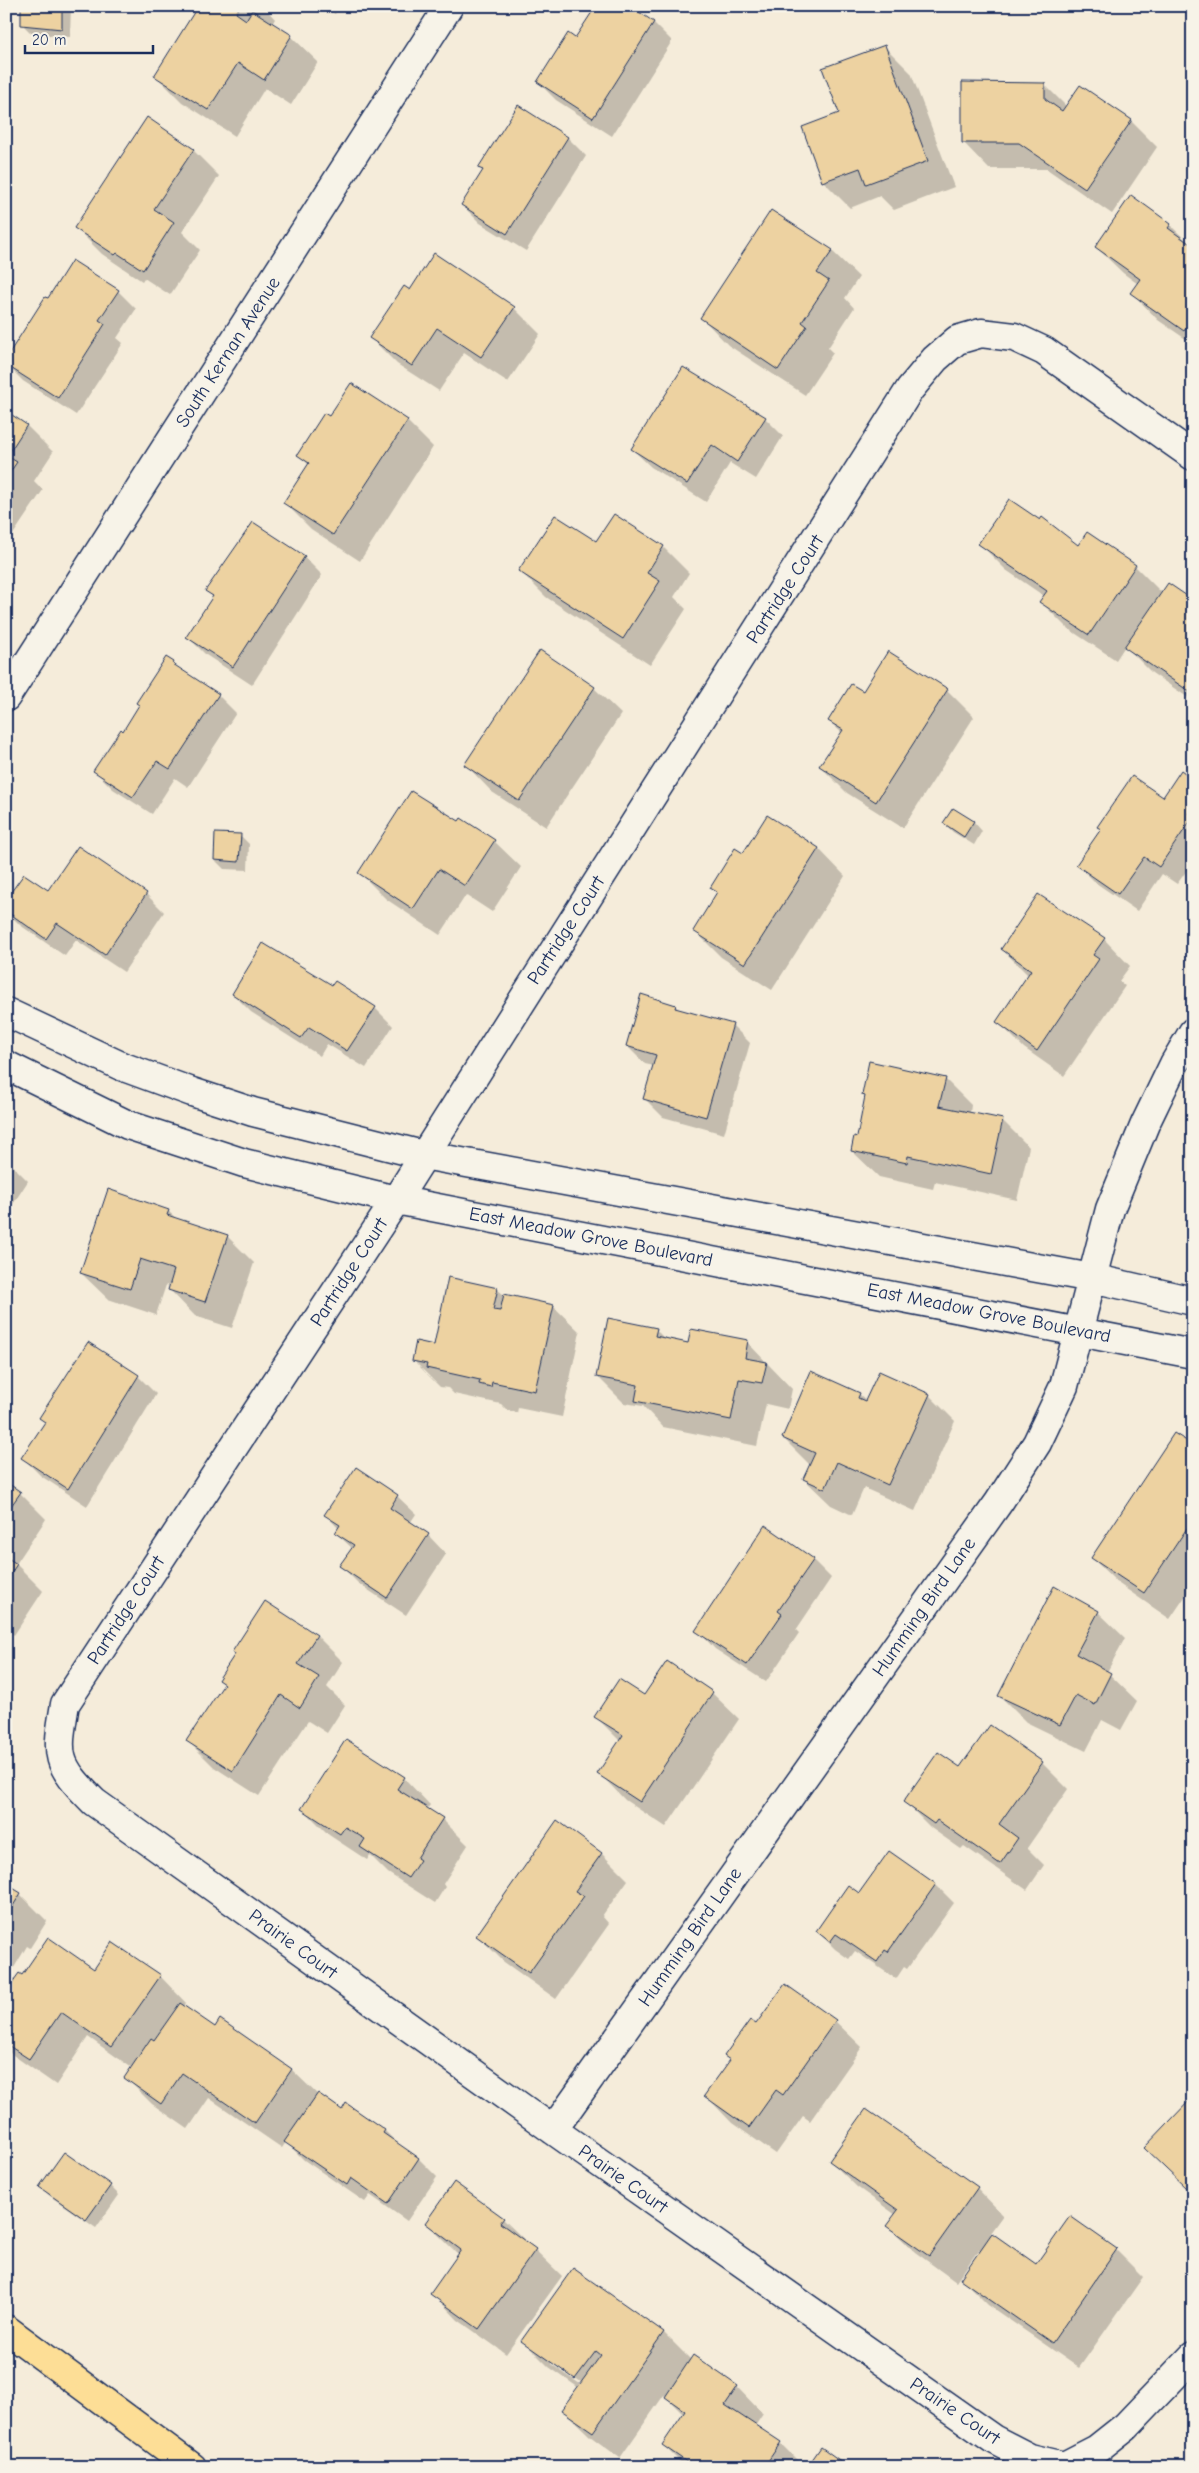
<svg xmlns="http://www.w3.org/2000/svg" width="1199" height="2473" font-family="'Comic Neue',sans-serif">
<rect width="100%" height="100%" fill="#f5ecda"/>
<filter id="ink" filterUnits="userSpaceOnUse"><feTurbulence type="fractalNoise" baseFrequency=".02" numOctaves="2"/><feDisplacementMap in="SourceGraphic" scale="10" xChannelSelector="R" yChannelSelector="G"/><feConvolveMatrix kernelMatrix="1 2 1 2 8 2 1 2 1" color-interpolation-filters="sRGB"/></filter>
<g filter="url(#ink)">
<!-- shadow -->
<path fill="#0003" fill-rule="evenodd" d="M 22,6 L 71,6 L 70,37 L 32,34 L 22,24 Z
M 200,6 L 263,6 L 275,19 L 272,24 L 291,36 L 318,62 L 291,105 L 265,88 L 235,136 L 182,102 L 156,76 Z
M 323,6 L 340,6 L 335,14 Z
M 627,6 L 654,23 L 672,41 L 612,136 L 556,100 L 538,82 L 576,40 Z
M 884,46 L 911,73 L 954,187 L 894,210 L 880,196 L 850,208 L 823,181 L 841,114 Z
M 1044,84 L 1067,107 L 1131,121 L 1157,147 L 1112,214 L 1047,169 L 989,169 L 963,142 Z
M 518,106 L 568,138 L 586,156 L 526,251 L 480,223 L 462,205 L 483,171 L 480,167 Z
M 193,150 L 219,176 L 182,232 L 200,250 L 170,295 L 144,278 L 142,281 L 102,254 L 75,227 Z
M 1170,225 L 1193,247 L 1193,344 L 1158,320 L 1132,293 L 1138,284 L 1123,273 L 1096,247 Z
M 832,251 L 859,277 L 845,298 L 854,308 L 828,348 L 833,353 L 805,395 L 728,345 L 702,318 Z
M 118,291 L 136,309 L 117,338 L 123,343 L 76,415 L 23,381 L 6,364 Z
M 410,292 L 514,308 L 540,334 L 508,382 L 464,353 L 439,391 L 397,364 L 371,338 Z
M 6,412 L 27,426 L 53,452 L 34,481 L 43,490 L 10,539 L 6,536 Z
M 330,418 L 407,421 L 433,447 L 360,561 L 311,529 L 285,503 L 309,465 L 299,455 Z
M 765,418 L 783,436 L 756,479 L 730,463 L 706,502 L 651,467 L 632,449 Z
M 1087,533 L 1135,566 L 1162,593 L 1193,601 L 1193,701 L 1152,673 L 1125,646 L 1116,660 L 1067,628 L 1041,602 L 1044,596 L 1006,570 L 980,544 L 1079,547 Z
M 596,543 L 663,547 L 689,573 L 674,597 L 686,609 L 650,665 L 546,597 L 520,571 Z
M 304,557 L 322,575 L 252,685 L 206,655 L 188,637 L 213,597 L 207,591 Z
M 889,653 L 947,690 L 974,717 L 903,828 L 847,793 L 820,766 L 842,733 L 829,721 L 863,693 Z
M 173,663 L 180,671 L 218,695 L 236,713 L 188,787 L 175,778 L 152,814 L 113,789 L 95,771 Z
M 594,688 L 621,714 L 546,827 L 492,792 L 466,765 Z
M 1193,780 L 1193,862 L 1177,884 L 1162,874 L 1137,911 L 1096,883 L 1078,865 L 1164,799 Z
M 953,809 L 974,822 L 982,831 L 974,845 L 953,832 L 944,823 Z
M 767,817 L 819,849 L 845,876 L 772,990 L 721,957 L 694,930 L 718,894 L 711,887 L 744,855 Z
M 462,820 L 494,841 L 521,867 L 492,912 L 466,895 L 440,935 L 386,899 L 360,873 Z
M 240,835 L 249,844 L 248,870 L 224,869 L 215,860 Z
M 49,892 L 146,894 L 164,912 L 124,972 L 76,940 L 65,956 L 20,925 L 6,911 L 6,902 Z
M 1104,939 L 1130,966 L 1119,981 L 1125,986 L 1064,1076 L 1024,1048 L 998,1022 L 1029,976 L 1002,949 Z
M 332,987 L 375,1008 L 393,1026 L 366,1068 L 327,1044 L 320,1056 L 251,1012 L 233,994 Z
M 675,1006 L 680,1010 L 732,1025 L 750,1043 L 724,1134 L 663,1117 L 645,1099 L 654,1066 L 645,1064 L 627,1046 Z
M 945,1079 L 971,1105 L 970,1113 L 1002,1120 L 1029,1147 L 1017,1200 L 935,1182 L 933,1189 L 879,1177 L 852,1151 L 858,1139 L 866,1098 L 864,1095 Z
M 6,1159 L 28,1181 L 6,1215 Z
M 168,1211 L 178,1220 L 228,1237 L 254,1263 L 232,1328 L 195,1316 L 169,1289 L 170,1286 L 166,1285 L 156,1315 L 108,1299 L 81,1273 Z
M 497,1289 L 504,1295 L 553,1306 L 580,1332 L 562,1417 L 518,1408 L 517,1413 L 507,1410 L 501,1404 L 454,1394 L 448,1388 L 440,1387 L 413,1360 L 435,1346 Z
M 656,1330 L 666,1340 L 689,1345 L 747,1342 L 792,1389 L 788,1409 L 766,1404 L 757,1446 L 663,1427 L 643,1406 L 624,1403 L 597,1376 Z
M 138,1376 L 156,1394 L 87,1506 L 41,1476 L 23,1458 Z
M 859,1394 L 867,1401 L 929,1395 L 955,1421 L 915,1511 L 864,1488 L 852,1515 L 831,1505 L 804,1479 L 810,1465 L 783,1438 Z
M 1193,1447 L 1193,1585 L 1170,1619 L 1119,1584 L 1092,1558 Z
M 356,1469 L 397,1496 L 416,1514 L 410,1523 L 428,1535 L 446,1554 L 406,1615 L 359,1584 L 341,1566 L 353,1549 L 336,1533 L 339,1529 L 326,1515 Z
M 6,1484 L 20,1493 L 46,1519 L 16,1564 L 43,1591 L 14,1635 L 6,1630 Z
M 813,1560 L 831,1578 L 796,1630 L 799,1633 L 766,1682 L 715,1649 L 697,1630 Z
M 1098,1612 L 1125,1638 L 1107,1672 L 1137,1701 L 1121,1730 L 1102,1720 L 1086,1751 L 1026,1722 L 1000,1696 Z
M 317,1636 L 343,1662 L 327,1687 L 345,1705 L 327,1733 L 308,1721 L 259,1796 L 214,1767 L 188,1741 L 225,1685 L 219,1679 Z
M 667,1663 L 712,1693 L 739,1719 L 666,1827 L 625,1800 L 599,1773 L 620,1741 L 596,1717 L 644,1697 Z
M 1042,1763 L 1068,1789 L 1027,1848 L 1044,1865 L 1027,1890 L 964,1846 L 961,1849 L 931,1828 L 905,1802 Z
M 404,1778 L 430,1805 L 427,1809 L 442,1819 L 468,1845 L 443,1884 L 445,1887 L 435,1903 L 388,1873 L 370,1855 L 367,1860 L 329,1835 L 303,1809 Z
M 889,1853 L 936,1885 L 954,1903 L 907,1969 L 904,1967 L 896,1979 L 855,1951 L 849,1959 L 835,1949 L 817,1931 L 859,1895 Z
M 602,1854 L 628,1880 L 602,1916 L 609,1924 L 556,1999 L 504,1962 L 477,1935 Z
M 6,1886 L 20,1894 L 47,1921 L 30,1948 L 27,1946 L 6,1981 Z
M 112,1944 L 160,1976 L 186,2003 L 184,2007 L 215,2028 L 221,2021 L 292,2070 L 318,2095 L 342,2112 L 347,2105 L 385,2131 L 400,2146 L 419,2159 L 437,2177 L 407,2221 L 370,2195 L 365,2202 L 304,2160 L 286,2142 L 282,2148 L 209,2098 L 188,2129 L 152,2104 L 126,2078 L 132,2068 L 88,2037 L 56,2085 L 10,2053 L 6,2050 L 6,1993 L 22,1976 L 94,1971 Z
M 835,2021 L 862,2047 L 810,2121 L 803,2116 L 776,2154 L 732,2123 L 706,2096 L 757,2026 Z
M 1193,2099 L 1193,2193 L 1164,2166 Z
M 830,2161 L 977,2188 L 1003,2215 L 990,2233 L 1036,2266 L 1070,2218 L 1116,2250 L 1143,2277 L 1079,2368 L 988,2305 L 962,2279 L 981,2250 L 979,2249 L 956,2282 L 915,2252 L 888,2226 L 896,2215 L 857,2187 Z
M 110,2186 L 119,2195 L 96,2228 L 50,2196 L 41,2187 Z
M 503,2219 L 562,2276 L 506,2354 L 458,2320 L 432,2293 L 459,2255 L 426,2223 Z
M 574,2270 L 664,2333 L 691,2360 L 737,2387 L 763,2414 L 755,2426 L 780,2443 L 804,2467 L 685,2467 L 663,2445 L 684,2415 L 664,2395 L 620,2458 L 590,2436 L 563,2410 L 579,2388 L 549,2367 L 523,2341 ZM 551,2361 L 581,2382 L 580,2384 L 551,2364 Z"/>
<!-- building -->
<path fill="#edd2a1" stroke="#1b2f5e" d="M 21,6 L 62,6 L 62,29 L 21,25 Z
M 198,6 L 240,6 L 236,13 L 246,20 L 252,10 L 292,35 L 264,80 L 238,63 L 208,110 L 154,76 Z
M 596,6 L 630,6 L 654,22 L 593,118 L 537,82 L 568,33 L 575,38 Z
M 885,45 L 928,161 L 866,184 L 860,168 L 822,182 L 802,127 L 839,113 L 822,68 Z
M 962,82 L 1045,83 L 1045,99 L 1062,111 L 1080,85 L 1132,120 L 1085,188 L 1019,143 L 962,143 Z
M 518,105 L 568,137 L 507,234 L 461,205 L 483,170 L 478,168 Z
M 147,117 L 194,149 L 154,209 L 174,222 L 143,270 L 117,253 L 115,255 L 74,228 Z
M 1131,195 L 1171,224 L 1168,228 L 1193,246 L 1193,318 L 1184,331 L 1130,293 L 1140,279 L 1095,247 Z
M 771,210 L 833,250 L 817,273 L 829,281 L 802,322 L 807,326 L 778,370 L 700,318 Z
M 434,253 L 515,307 L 481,357 L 437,328 L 412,366 L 369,338 L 404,286 L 410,290 Z
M 72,260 L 119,290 L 99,320 L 105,324 L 58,398 L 6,365 L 6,358 L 45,297 L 48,298 Z
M 683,367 L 766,417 L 737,462 L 712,445 L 687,484 L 631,449 Z
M 351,383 L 408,420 L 333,535 L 283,503 L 309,463 L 297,455 L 324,413 L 329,416 Z
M 6,411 L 27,425 L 7,456 L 17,462 L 6,478 Z
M 1009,499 L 1040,520 L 1042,517 L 1078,545 L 1087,532 L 1136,565 L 1089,635 L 1039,602 L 1047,591 L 978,544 Z
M 614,514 L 664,546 L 647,573 L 660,581 L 623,639 L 518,571 L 555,515 L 596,541 Z
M 253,522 L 305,556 L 233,667 L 186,637 L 213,596 L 205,591 Z
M 1168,583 L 1193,600 L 1193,694 L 1124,647 Z
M 540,650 L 595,687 L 519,801 L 464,765 Z
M 888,651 L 948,689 L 876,802 L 819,766 L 843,730 L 828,721 L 851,684 L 863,691 Z
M 166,657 L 174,662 L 173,664 L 219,694 L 170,769 L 157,761 L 133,797 L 93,771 L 121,729 L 123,731 L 139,705 L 136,703 Z
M 1181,770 L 1193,779 L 1193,808 L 1189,813 L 1193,817 L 1159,867 L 1144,857 L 1118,894 L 1076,865 L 1101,829 L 1097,827 L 1132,776 L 1163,797 Z
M 411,791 L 459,821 L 461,818 L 495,840 L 465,886 L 439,869 L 413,909 L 358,873 Z
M 953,808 L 974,821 L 964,837 L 943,823 Z
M 767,815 L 819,848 L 745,964 L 693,931 L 717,892 L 710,888 L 735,848 L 743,853 Z
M 215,833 L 241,834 L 239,862 L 214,860 Z
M 78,846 L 147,893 L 105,955 L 57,923 L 46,939 L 6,911 L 6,899 L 24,874 L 48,890 Z
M 1038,894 L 1105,938 L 1093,955 L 1099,959 L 1037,1051 L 996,1022 L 1031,970 L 1001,949 Z
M 263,943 L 332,985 L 335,981 L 376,1007 L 347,1051 L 309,1027 L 301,1038 L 232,994 Z
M 641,994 L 676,1005 L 675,1008 L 733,1024 L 706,1117 L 643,1099 L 656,1055 L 626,1046 Z
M 869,1061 L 946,1078 L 939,1106 L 1003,1119 L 991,1174 L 908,1156 L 907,1163 L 851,1151 L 854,1136 L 857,1137 L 865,1096 L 862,1095 Z
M 108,1189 L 169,1210 L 167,1215 L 228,1235 L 205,1302 L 168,1290 L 174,1270 L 140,1259 L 130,1289 L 80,1273 Z
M 448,1277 L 498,1288 L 493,1310 L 500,1311 L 504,1294 L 554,1305 L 535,1391 L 492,1382 L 491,1387 L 479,1384 L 480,1380 L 426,1368 L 427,1364 L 412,1361 L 416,1341 L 434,1345 Z
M 608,1318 L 657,1328 L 655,1336 L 688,1343 L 691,1329 L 748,1340 L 745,1358 L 767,1362 L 762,1383 L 739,1379 L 731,1420 L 635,1401 L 638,1385 L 596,1377 Z
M 88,1342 L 139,1375 L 68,1489 L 21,1458 L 45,1422 L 39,1418 Z
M 811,1371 L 860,1393 L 858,1398 L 865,1401 L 879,1371 L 930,1394 L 888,1485 L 837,1462 L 825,1489 L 803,1479 L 815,1453 L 782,1438 Z
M 1174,1433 L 1193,1445 L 1193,1519 L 1144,1593 L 1091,1558 Z
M 356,1467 L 398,1495 L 390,1508 L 429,1534 L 387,1598 L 339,1566 L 354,1545 L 335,1533 L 340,1525 L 324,1515 Z
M 6,1482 L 21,1492 L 6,1513 Z
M 765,1525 L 814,1559 L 778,1611 L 782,1614 L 747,1665 L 695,1631 Z
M 6,1557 L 17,1564 L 6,1581 Z
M 1054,1586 L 1099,1611 L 1076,1654 L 1111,1673 L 1095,1705 L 1076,1695 L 1060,1725 L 998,1696 Z
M 265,1601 L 317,1635 L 298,1664 L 319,1677 L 300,1708 L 281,1695 L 233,1771 L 186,1741 L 224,1684 L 218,1680 L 235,1654 L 232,1652 Z
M 667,1661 L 713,1692 L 640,1802 L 597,1774 L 623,1735 L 594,1717 L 619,1679 L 644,1695 Z
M 990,1725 L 1043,1762 L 999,1824 L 1018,1838 L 1000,1864 L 937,1820 L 934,1824 L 903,1802 L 938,1752 L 960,1767 Z
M 346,1739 L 405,1777 L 397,1789 L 443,1818 L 417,1858 L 420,1860 L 408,1878 L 360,1847 L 365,1839 L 345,1827 L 340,1834 L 301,1809 Z
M 1193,1786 L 1193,1798 L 1187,1795 Z
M 557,1820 L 602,1853 L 575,1891 L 584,1896 L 529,1973 L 476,1936 Z
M 889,1851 L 936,1884 L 888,1952 L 885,1950 L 877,1962 L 836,1934 L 830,1942 L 816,1931 L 848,1885 L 859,1893 Z
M 6,1884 L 21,1893 L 6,1917 Z
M 48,1937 L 94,1969 L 112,1942 L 161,1975 L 111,2047 L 61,2012 L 29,2059 L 6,2044 L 6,1991 L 19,1973 L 22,1975 Z
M 785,1984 L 836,2020 L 783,2095 L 776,2090 L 749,2128 L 704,2096 L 730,2060 L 724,2056 L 750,2020 L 756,2024 Z
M 180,2003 L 215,2027 L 220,2019 L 292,2069 L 255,2123 L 182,2073 L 161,2104 L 124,2078 L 151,2038 L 154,2040 Z
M 318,2093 L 342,2110 L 346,2103 L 385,2130 L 383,2133 L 419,2158 L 388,2204 L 351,2178 L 347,2185 L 284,2142 Z
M 1193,2097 L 1193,2181 L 1186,2188 L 1144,2148 Z
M 866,2109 L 978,2187 L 929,2256 L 886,2226 L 898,2210 L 829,2161 Z
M 64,2152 L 111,2185 L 86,2220 L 39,2187 Z
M 454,2182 L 504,2218 L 500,2223 L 536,2249 L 479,2329 L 430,2294 L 461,2250 L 425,2223 Z
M 1070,2216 L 1117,2249 L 1052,2343 L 960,2279 L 992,2233 L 1036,2264 Z
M 573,2268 L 664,2332 L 593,2432 L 561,2410 L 601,2355 L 596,2351 L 575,2379 L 521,2341 Z
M 693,2355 L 738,2386 L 725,2405 L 781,2442 L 764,2467 L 694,2467 L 662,2445 L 685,2411 L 665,2397 Z
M 821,2447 L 849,2467 L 807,2467 Z"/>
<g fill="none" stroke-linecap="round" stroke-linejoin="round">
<!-- minor casing -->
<g stroke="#1b2f5e" stroke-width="31">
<path id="minor" d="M 1193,456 L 1044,351 L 1014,337 L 981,333 L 957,340 L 935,359 L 910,389 L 396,1200 L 65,1704 C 56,1757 55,1763 94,1802 L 553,2130 L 993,2439 L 1030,2458 L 1064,2466 L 1097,2449 L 1126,2426 L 1193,2356
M 6,697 L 449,6
M 6,1012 L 121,1066 L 192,1092 L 253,1112 L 423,1155 L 1092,1278 L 1193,1301
M 6,1065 L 128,1125 L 244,1163 L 396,1200 L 1193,1354
M 553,2130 L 999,1502 L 1037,1443 L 1064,1386 L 1110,1209 L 1145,1124 L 1174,1064 L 1193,1032"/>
</g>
<!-- highway casing -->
<g stroke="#1b2f5e" stroke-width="31">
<path id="highway" d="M 6,2329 L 192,2467"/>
</g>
<!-- minor -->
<use href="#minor" stroke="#f7f3e8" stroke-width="28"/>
<!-- highway -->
<use href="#highway" stroke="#fdde96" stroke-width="28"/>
</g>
</g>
<g text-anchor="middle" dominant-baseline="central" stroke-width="4" stroke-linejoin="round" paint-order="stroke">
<!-- street labels -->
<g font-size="19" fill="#1b2f5e" stroke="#f7f3e8">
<text transform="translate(228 352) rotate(-57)">South Kernan Avenue</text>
<text transform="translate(785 589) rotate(-57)">Partridge Court</text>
<text transform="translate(566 930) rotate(-57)">Partridge Court</text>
<text transform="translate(591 1237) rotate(11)">East Meadow Grove Boulevard</text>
<text transform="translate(349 1272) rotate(-57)">Partridge Court</text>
<text transform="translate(989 1313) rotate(11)">East Meadow Grove Boulevard</text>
<text transform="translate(924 1607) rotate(-55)">Humming Bird Lane</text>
<text transform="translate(126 1610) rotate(-57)">Partridge Court</text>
<text transform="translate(690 1937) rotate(-55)">Humming Bird Lane</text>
<text transform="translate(293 1944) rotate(36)">Prairie Court</text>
<text transform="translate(623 2179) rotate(35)">Prairie Court</text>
<text transform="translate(955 2411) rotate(34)">Prairie Court</text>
</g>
</g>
<!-- margin -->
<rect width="1199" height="2473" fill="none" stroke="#f7f3e8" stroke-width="25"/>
<rect x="12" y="12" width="1174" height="2448" fill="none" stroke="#1b2f5e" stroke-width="2" filter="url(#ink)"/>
<!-- scale -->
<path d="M25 45v8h128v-8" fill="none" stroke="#1b2f5e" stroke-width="2.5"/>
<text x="32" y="45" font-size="15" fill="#1b2f5e" stroke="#f7f3e8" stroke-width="4" paint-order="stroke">20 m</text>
</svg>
